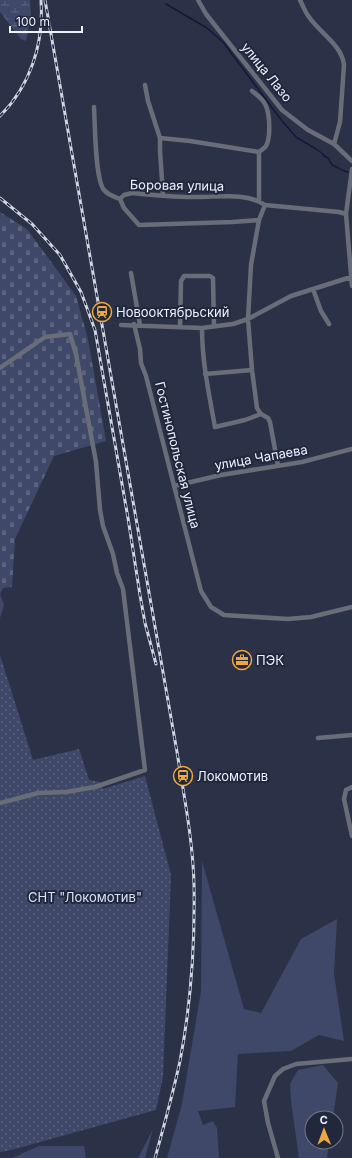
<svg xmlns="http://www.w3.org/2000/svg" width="352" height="1158" font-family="Inter,sans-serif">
<defs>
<pattern id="wetland-marsh" width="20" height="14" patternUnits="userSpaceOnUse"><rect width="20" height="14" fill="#3f4868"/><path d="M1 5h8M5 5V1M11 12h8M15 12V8" fill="none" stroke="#5b637f"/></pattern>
<pattern id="cemetery-stones" width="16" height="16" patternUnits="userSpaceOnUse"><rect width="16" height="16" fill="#3f4868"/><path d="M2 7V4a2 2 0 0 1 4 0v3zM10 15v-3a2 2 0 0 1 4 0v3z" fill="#5b637f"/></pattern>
<pattern id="garden-dots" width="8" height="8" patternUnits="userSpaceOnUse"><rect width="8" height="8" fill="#3f4868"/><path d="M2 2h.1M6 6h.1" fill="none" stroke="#5b637f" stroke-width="1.8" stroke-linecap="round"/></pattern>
</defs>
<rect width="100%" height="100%" fill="#2b3247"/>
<!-- grass -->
<path fill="#3f4868" d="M 202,861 L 244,1009 L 261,1013 L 301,939 L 337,919 L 334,974 L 344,1041 L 319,1035 L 291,1051 L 238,1054 L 235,1107 L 198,1111 L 203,1125 L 213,1121 L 217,1128 L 219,1158 L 167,1158 L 182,1104 L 201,991 Z
M 323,1065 L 338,1083 L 333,1118 L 312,1118 L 312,1142 L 329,1142 L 327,1158 L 299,1158 L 291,1101 L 290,1084 L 298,1070 Z
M 153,1129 L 145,1158 L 138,1158 Z
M 39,1146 L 84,1146 L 86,1158 L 12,1158 Z"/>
<!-- wetland -->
<path fill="url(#wetland-marsh)" d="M 0,0 L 30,0 L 31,16 L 26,41 L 21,39 L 0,12 Z"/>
<!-- cemetery -->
<path fill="url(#cemetery-stones)" d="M 0,212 L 27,229 L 76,296 L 88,339 L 106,441 L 54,456 L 15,539 L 12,587 L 3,588 L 0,594 L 4,605 L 0,618 Z"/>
<!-- garden -->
<path fill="url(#garden-dots)" d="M 0,655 L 33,760 L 79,749 L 89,780 L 100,782 L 103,789 L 145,776 L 171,875 L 163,1077 L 156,1110 L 11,1150 L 0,1152 Z"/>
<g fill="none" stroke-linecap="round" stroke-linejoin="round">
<!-- stream -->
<path stroke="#111939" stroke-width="1.5" d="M 166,4 L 207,28 L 223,42 L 282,121 L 296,137 L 316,149 L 323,154 L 324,156 L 328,158 L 332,165 C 338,167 342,171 348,172"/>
<!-- minor -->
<path stroke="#696d78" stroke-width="4.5" d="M 198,0 L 206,14 L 282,110 L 308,130 L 334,144
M 300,0 C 303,6 305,12 309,17 C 320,33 342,45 344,65 L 340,122 L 334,144 L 352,161
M 145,85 L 148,101 L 160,138 L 160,151 L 163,195
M 94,107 C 95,124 95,180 104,190 C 108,195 115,197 120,199
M 160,138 L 190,141 L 259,152 C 261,150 265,148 266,146 C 271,137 270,113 265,104 C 262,98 257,95 252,91
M 352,169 L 346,214 L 352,286
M 120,199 L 124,195 L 132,193 C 152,195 172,197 192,197 C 215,198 245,191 265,205 L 339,212 L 346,214
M 120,199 L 124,208 L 139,225 L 232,222 L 259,220
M 259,201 L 259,152
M 265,205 L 259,220 L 251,265 L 248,319 L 252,370 L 257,408 L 261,414 L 268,418 L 270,422 L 278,466
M 131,273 L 140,325
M 313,289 L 321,311 L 329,324
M 134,324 L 140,349 L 141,363 L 146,376 L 201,591 L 211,607 L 224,615 L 288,619 L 311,617 L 352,607
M 121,325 L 202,328 L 233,324 L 248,319 L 291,296 L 351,277
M 180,327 L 181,281 L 184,276 L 210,276 L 213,278 L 214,326
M 202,328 C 202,362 209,394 215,427 L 245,420 L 261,414
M 0,368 L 45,337 L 70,334 L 76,354 L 96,462 L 100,510 L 103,526 L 113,554 L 117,573 L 123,589 L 145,770 L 95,787 L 66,792 L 38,793 L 0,803
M 205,374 L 252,370
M 174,486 L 221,475 L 302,462 L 352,449
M 318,738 L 352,735
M 352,787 L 346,790 L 344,799 L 352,836
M 278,1158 L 268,1123 L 264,1101 L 275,1076 L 283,1069 L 296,1064 L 352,1059"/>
<!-- rail casing -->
<g stroke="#d0d5e4" stroke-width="3">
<path id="rail" d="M 45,0 L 177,752 C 184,796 193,841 194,885 C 195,942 191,1004 180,1061 C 173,1093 164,1126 155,1158
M 0,116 C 30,86 44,44 41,1
M 0,198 L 32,224 L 60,255 L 81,292 L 95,330 L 128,518 L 140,595 L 145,623 L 156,664"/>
</g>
<!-- rail -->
<use href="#rail" stroke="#21283c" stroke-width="1.5" stroke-dasharray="4.5" stroke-linecap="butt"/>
</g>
<!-- icons -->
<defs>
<g id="station-ring" transform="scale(1)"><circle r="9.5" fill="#21283c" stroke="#f0a63f" stroke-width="1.5"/><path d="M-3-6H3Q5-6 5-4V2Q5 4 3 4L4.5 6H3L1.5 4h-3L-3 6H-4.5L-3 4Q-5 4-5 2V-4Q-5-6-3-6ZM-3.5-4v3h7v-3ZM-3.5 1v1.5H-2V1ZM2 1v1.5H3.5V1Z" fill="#f0a63f"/></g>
<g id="office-ring" transform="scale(1)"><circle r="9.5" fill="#21283c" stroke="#f0a63f" stroke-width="1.5"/><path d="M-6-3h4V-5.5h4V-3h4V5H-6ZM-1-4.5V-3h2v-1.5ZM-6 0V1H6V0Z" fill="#f0a63f"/></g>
</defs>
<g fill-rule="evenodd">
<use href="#station-ring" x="102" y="312"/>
<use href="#office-ring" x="242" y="660"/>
<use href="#station-ring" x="183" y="776"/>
</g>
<g text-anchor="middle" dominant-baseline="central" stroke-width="4" stroke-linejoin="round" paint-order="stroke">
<!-- street labels -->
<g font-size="13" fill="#ecf0ff" stroke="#21283c">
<text transform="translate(267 72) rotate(51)">улица Лазо</text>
<text transform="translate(177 185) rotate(1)">Боровая улица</text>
<text transform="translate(178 455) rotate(76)">Гостинопольская улица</text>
<text transform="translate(261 457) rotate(-10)">улица Чапаева</text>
</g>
<!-- poi labels -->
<g font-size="13" fill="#ecf0ff" stroke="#21283c" text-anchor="start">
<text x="116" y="312">Новооктябрьский</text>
<text x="256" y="660">ПЭК</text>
<text x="197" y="776">Локомотив</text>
</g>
<!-- park labels -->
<g font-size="13" fill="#d8e0fb" stroke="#21283c">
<text x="85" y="897">СНТ "Локомотив"</text>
</g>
</g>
<!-- north arrow -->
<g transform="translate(324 1130) rotate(359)"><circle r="19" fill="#21283c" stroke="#72788a"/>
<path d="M0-3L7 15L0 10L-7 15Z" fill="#f0a63f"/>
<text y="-6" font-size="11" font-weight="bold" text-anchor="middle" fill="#ecf0ff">С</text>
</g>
<!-- scale -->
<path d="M10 26v6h72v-6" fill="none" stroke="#ecf0ff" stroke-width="2"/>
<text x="16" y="26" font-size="12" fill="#ecf0ff" stroke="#21283c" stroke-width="3" paint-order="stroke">100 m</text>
</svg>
